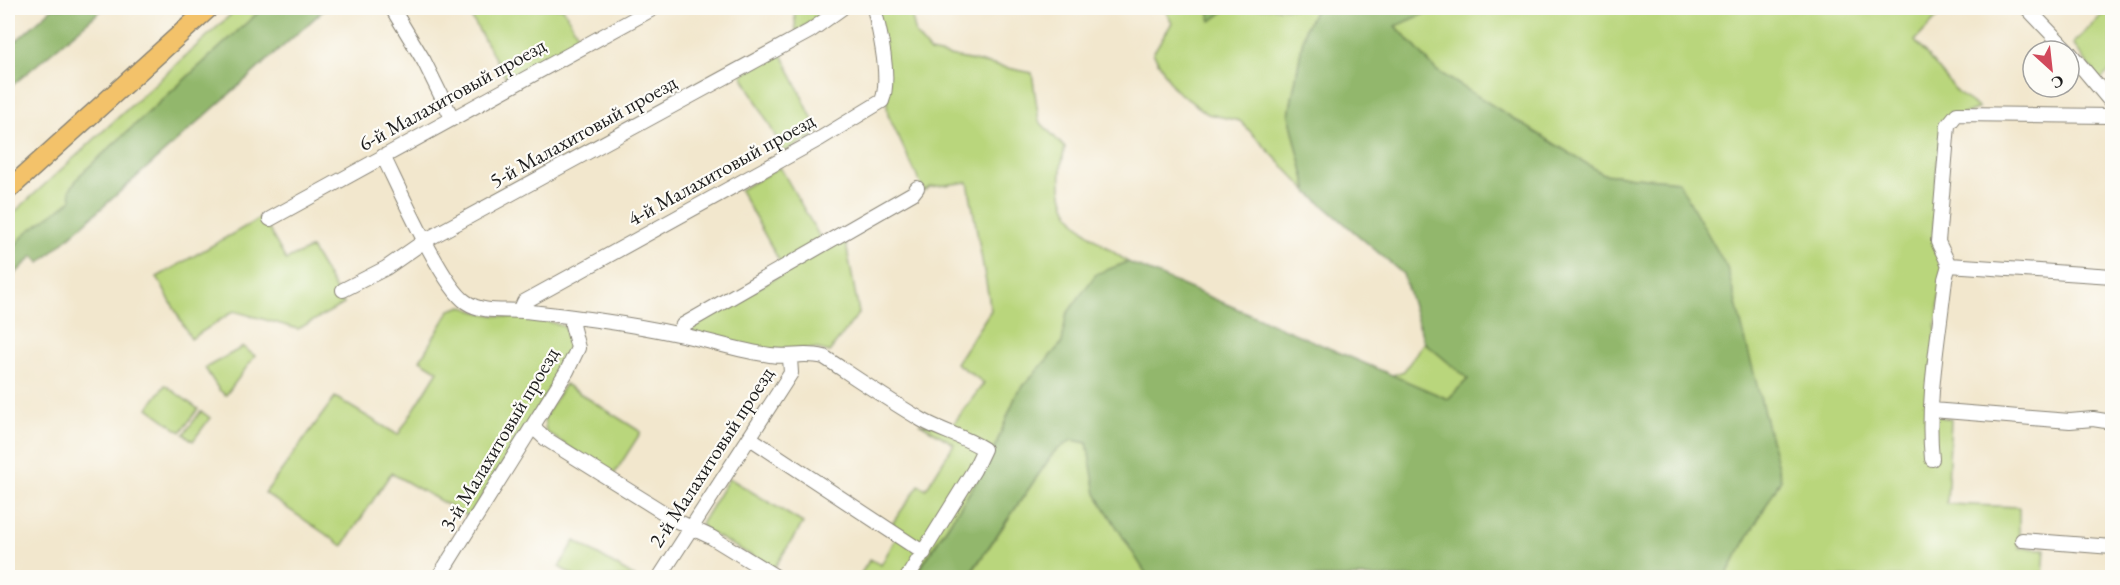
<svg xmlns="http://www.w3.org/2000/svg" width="2120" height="585" font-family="'EB Garamond',serif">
<rect width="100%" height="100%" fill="#fdfcf7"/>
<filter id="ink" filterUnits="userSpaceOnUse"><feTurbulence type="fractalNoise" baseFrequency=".0167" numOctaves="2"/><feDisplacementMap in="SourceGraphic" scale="12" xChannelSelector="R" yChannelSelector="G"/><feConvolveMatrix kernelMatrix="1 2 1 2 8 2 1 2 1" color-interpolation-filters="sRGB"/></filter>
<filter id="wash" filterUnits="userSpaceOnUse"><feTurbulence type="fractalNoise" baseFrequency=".008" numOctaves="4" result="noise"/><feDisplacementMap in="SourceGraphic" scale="24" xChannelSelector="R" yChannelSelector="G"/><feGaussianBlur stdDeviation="1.35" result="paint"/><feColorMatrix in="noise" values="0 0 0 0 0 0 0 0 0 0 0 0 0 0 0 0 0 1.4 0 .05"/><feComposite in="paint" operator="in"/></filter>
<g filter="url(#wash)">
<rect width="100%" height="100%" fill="#f2e7cd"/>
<!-- green -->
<path fill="#b9d67c" stroke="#6a794c" stroke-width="1.5" d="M 238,8 L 263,8 L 80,175 L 71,200 L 8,253 L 8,218 Z
M 466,8 L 563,8 L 582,42 L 508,81 Z
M 794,8 L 833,8 L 796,32 Z
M 878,8 L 910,8 L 916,35 L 930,52 L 1032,73 L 1039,121 L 1065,148 C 1048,213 1080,229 1128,262 L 1096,274 L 1062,343 L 1017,393 L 988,464 L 914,577 L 858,578 L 870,559 L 881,565 L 896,538 L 892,524 L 919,485 L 926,489 L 954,444 L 919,423 L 951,427 L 984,383 L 956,363 L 991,310 L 968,182 L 930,187 L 924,191 L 888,115 Z
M 1164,8 L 1207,8 L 1211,20 L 1229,8 L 1316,8 L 1305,29 L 1289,114 L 1308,192 L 1240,121 L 1208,114 L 1174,89 L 1153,53 L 1172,23 Z
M 1437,8 L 1940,8 L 1943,11 L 1915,41 L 1959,94 L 1979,108 L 1943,123 L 1937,165 L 1933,241 L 1943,265 L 1927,414 L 1951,419 L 1947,504 L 2019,507 L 2019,548 L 2045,549 L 2043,577 L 1725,577 L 1781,479 L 1678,181 L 1603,174 L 1437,71 L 1396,26 Z
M 2109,8 L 2112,8 L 2112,69 L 2100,80 L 2073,44 Z
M 781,52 L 819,133 L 784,152 L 742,75 Z
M 780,167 L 822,241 L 781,264 L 740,190 Z
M 262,217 L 286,260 L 311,248 L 344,304 L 298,329 L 234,311 L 191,339 L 157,277 Z
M 845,238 L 859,313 L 829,352 C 808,344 787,352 765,350 C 740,348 713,337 688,330 L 689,327 Z
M 462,306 C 494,322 531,313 565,327 L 573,346 L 564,367 L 469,517 L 391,473 L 343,546 L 265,493 L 335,397 L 398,435 L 438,371 L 420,360 L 450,310 Z
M 1424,342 L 1468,379 L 1448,399 L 1390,376 L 1404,371 Z
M 243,347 L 255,356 L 226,395 L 219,390 L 205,368 Z
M 565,384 L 641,432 L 613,476 L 546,432 L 544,418 Z
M 165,385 L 198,409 L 181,432 L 148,408 Z
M 201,411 L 210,418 L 193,441 L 184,434 Z
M 1072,440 L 1087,443 L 1149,578 L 968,578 L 1054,452 Z
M 729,478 L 803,523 L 774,568 L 705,530 L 701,524 Z
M 575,541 L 635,577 L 576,577 L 559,567 Z"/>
<!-- forest -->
<path fill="#92b76c" stroke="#576a44" stroke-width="1.5" d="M 53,8 L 104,8 L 8,89 L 8,48 Z
M 263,8 L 326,8 L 40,263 L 33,256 L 8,281 L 8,253 L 27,232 L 71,201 L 70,189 L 80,175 Z
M 1207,8 L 1229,8 L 1211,21 Z
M 1316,8 L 1437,8 L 1396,26 L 1437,71 L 1603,174 L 1678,181 L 1727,268 L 1781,479 L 1725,577 L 1148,577 L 1096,494 L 1087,443 L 1072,440 L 1054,452 L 968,577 L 914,578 L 988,464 L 1017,393 L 1062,343 L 1066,315 L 1096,274 L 1128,262 L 1448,399 L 1468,379 L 1424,342 L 1403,274 L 1308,192 L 1289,115 L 1305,29 Z"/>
</g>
<g filter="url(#ink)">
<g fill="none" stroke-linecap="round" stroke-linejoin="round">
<!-- minor casing -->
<g stroke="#878274" stroke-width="16">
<path id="minor" d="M 392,8 L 424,61 L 452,118
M 2027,8 L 2068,51
M 2069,52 L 2112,103
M 383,156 C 398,186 442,286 466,302 C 484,314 505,309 524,311 C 575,317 627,323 677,334 C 708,340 739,351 770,355 C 790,358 805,352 824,357 C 856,378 888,400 922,420 C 943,432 964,436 984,449 L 974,470 L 907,578
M 270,219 L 654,8
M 1949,265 L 2112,276
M 343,290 L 386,268 L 426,240 L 810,31 L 842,8
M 520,311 L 524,302 L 821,138 L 882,101 C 891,78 880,32 874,8
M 678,334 L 683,325 L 913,193 L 917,188
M 1932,410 L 2070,421 L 2093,419 L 2112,422
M 533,427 L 546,439 L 677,521 L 711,537 L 778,578
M 750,438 L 924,553
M 1932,459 C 1926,402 1939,336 1945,279 L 1949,265 L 1938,242 L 1948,125 L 1957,114 L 2112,116
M 2022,540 L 2112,547
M 438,578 L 567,371 L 578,348 L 572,325 L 575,318
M 659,578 L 791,373 L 790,358"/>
</g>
<!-- major casing -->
<g stroke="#878274" stroke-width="21">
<path id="major" d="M 8,190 L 209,8"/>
</g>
<!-- minor -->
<use href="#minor" stroke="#fff" stroke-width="14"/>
<!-- major -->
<use href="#major" stroke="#f3c26a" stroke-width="18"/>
</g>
</g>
<g text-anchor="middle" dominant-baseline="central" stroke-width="4.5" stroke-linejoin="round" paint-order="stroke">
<!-- street labels -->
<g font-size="21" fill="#1c1c1c" stroke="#fdfcf7">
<text transform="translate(452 94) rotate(-29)">6-й Малахитовый проезд</text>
<text transform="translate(583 131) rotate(-29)">5-й Малахитовый проезд</text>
<text transform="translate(721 169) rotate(-29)">4-й Малахитовый проезд</text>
<text transform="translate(499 439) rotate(-59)">3-й Малахитовый проезд</text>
<text transform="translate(711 457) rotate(-57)">2-й Малахитовый проезд</text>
</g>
</g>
<!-- margin -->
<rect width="2120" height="585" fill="none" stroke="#fdfcf7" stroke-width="30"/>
<!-- north arrow -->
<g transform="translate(2051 69) rotate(153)"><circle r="28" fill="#fdfcf7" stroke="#a3a29f" stroke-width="1.5"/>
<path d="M0-4.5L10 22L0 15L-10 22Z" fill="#d1495b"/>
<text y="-9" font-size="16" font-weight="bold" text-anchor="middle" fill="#1c1c1c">С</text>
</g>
</svg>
